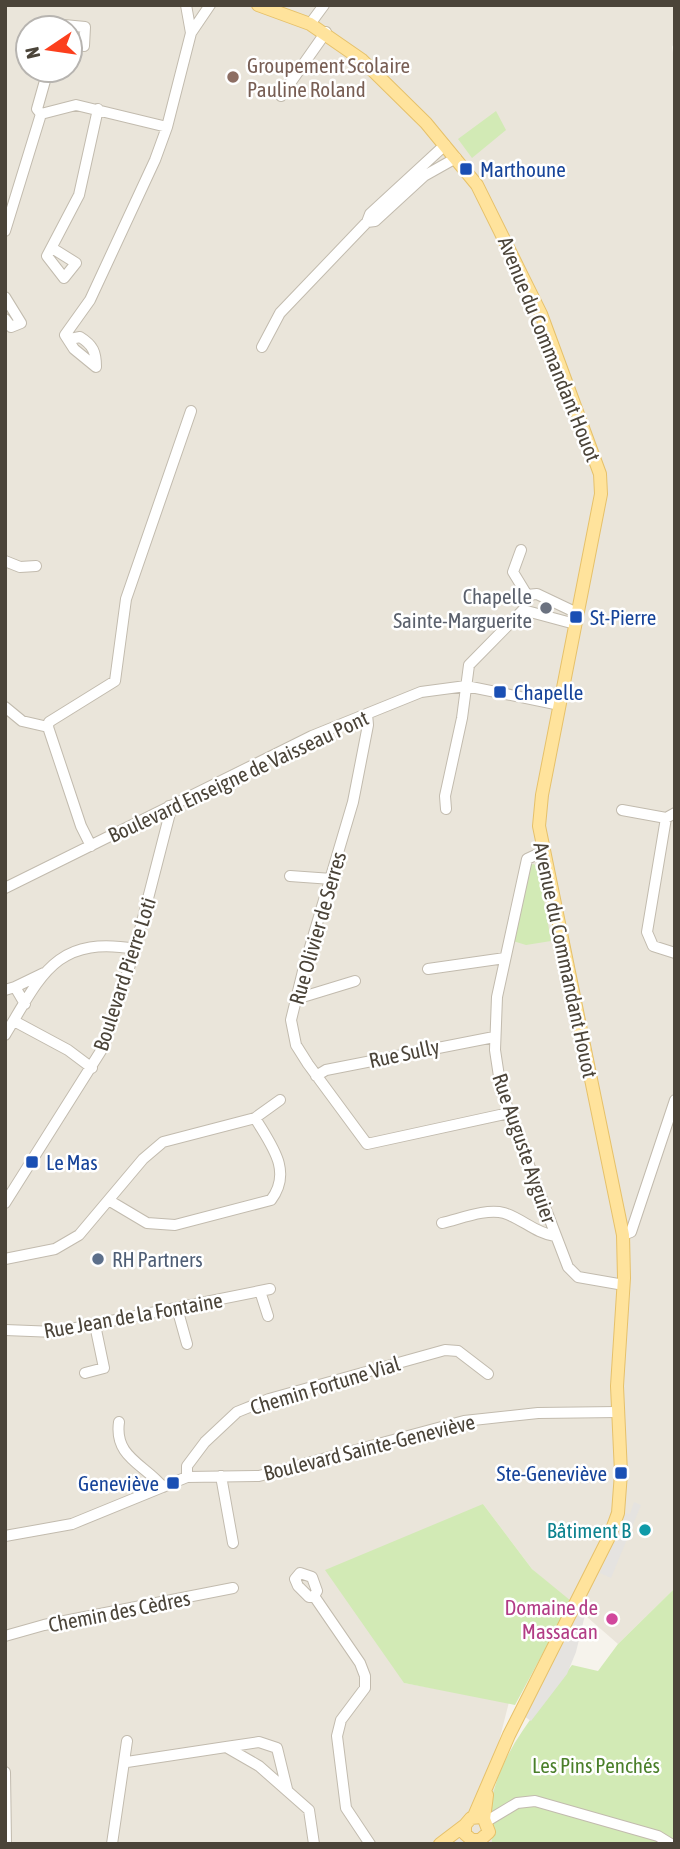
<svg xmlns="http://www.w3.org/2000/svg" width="680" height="1849" font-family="'Asap Condensed',sans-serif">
<rect width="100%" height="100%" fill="#f6f3ec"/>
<!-- residential -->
<path fill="#eae5da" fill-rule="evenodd" d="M 5,5 L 675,5 L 675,41 L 672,47 L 675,65 L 675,1588 L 618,1644 L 532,1569 L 483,1504 L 404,1683 L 509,1702 L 496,1753 L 492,1844 L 5,1844 ZM 28,28 L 70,28 L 70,70 L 28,70 Z"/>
<!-- green -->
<path fill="#d2eab5" d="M 496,111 L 506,130 L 472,158 L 458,139 Z
M 534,864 L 539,871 L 551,941 L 526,945 L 513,941 L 529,865 Z
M 483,1504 L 532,1569 L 571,1601 L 515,1705 L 404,1683 L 325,1570 Z
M 675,1588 L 675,1844 L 492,1844 C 492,1831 490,1818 491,1806 C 497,1753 542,1706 572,1665 L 598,1671 L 618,1644 Z"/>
<!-- parking -->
<path fill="#e5e3e0" d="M 634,1502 L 641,1505 L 611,1578 L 600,1573 L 626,1513 L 630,1514 Z
M 576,1612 L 585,1615 L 576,1652 L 567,1674 L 531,1721 L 524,1716 Z"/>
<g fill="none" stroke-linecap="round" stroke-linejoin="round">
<!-- minor casing -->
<g stroke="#c2bbae" stroke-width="12">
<path id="minor" d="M 186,5 L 191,33
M 310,24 L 324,5
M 63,28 L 64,25 L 85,27 L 84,46 L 70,40
M 281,96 L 326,32
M 41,114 L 76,105 L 167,127
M 367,222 L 375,221 L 424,176 L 456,158
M 5,231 L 41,114 L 37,109 L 48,70
M 52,248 L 76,263 L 64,278 L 47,256 L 79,195 L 98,109
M 5,297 L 21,323 L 11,327 L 5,319
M 70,339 L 80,337 C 93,345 96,352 96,367 L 74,349 L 65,335 L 90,300 L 155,160 L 167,127 L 191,33 L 210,5
M 262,347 L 280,313 L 367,222 L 370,214 L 445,145
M 521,550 L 513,572 L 527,595
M 5,561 L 20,567 L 36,566
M 527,595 L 537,594 L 577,613
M 523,610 L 575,624
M 5,707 L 22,721 L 48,727
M 367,714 L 368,725 L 353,802 L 303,971 L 291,1020 L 296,1045 L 308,1064 L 367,1144 L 509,1113
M 48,727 L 49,722 L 115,681 L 126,599 L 191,411
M 48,727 L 81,826 L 91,846
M 446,809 L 445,796 L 462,718 L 469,665 L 523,610
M 622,810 L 666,818
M 675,813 L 666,818 L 647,932 L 653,946 L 675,953
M 542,852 L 527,859 L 497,997 L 495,1050 L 500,1083 L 509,1113 L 568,1267 L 578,1277 L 624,1285
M 290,876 L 332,879
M 5,888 L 312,736 L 421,692 L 466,686 L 560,705
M 428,969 L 505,958
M 15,987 L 44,973
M 5,990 L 15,987 L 25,1004
M 296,999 L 355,981
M 14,1021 L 68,1050 L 92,1068
M 5,1035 C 41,976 55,935 135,949
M 316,1076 L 326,1070 L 494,1037
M 255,1118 L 280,1100
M 5,1203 L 104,1046 L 135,949 L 170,813 L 169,806
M 442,1223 C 460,1219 486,1208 504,1213 C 523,1219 535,1233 555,1236
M 623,1235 L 631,1232 L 675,1100
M 5,1259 L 55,1249 L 79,1235 L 143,1159 L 163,1142 L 255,1118 C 271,1145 293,1171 271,1200 L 175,1225 L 147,1223 L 110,1201
M 260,1291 L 268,1316
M 177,1308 L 187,1344
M 5,1330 L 56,1332 L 270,1289
M 85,1373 L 104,1368 L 95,1325
M 119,1422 C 114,1457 144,1464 163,1487
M 221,1476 L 233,1543
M 187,1477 L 187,1466 L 205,1442 L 237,1412 L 269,1399 L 445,1350 L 458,1351 L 488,1374
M 5,1536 L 72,1524 L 187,1477 L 259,1476 L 464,1421 L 538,1413 L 618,1412
M 300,1573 L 312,1577 L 317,1591 L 314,1596 L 309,1597 L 298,1586 L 295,1579 Z
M 314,1596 L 360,1663 L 365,1676 L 365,1688 L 341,1720 L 337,1736 L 346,1808 L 370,1844
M 5,1636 L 44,1625 L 233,1588
M 226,1747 L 259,1742 L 277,1748 L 287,1789
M 127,1762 L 226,1747 L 259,1766 L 309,1810 L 314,1844
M 5,1772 L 6,1844
M 487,1821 L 517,1803 L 535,1801 L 658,1836 L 671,1844
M 112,1844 L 127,1741"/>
</g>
<!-- major casing -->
<g stroke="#e6c16a" stroke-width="14">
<path id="major" d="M 258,5 L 310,24 L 362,60 L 426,123 L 477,185 L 541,314 L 600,474 L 601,494 L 542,795 L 539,826 L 623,1235 L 624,1278 L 617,1386 L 621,1473 L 618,1513 L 610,1535 L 509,1735 L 474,1816
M 472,1840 L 480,1840 L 489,1832 L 484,1819 L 487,1795
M 472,1840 L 465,1834 L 465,1825 L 471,1818 L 481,1817
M 440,1844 L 465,1825"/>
</g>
<!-- minor -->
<use href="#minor" stroke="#fff" stroke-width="10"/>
<!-- major -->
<use href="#major" stroke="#ffe39c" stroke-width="12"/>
</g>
<!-- markers -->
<circle fill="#8d6e63" stroke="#fff" stroke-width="2.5" cx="233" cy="77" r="7"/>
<g fill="#1a4fb4" stroke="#fff" stroke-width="2.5">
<rect x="459" y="162" width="14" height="14" rx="3.5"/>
<rect x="569" y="610" width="14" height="14" rx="3.5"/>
<rect x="493" y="685" width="14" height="14" rx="3.5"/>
<rect x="25" y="1155" width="14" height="14" rx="3.5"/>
<rect x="614" y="1466" width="14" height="14" rx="3.5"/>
<rect x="166" y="1476" width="14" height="14" rx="3.5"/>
</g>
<circle fill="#6b7280" stroke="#fff" stroke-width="2.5" cx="546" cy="608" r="7"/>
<circle fill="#5c6f8a" stroke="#fff" stroke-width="2.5" cx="98" cy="1259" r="7"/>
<circle fill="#0f9aa8" stroke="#fff" stroke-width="2.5" cx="645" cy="1530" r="7"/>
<circle fill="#d1479c" stroke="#fff" stroke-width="2.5" cx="612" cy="1619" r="7"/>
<g text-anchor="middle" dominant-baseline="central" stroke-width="5" stroke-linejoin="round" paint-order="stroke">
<!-- education labels -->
<g font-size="21" fill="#785e54" stroke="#fff" text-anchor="start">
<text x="247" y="65">Groupement Scolaire<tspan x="247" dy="24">Pauline Roland</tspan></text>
</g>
<!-- transit labels -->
<g font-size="21" fill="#164399" stroke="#fff" text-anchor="start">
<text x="480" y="169">Marthoune</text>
<text x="590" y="617">St-Pierre</text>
<text x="514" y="692">Chapelle</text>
<text x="46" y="1162">Le Mas</text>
<text x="607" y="1473" text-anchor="end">Ste-Geneviève</text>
<text x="159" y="1483" text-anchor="end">Geneviève</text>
</g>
<!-- street labels -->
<g font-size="21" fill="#4b4439" stroke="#fff">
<text transform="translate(550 349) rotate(68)">Avenue du Commandant Houot</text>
<text transform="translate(238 776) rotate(-25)">Boulevard Enseigne de Vaisseau Pont</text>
<text transform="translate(317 928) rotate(-74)">Rue Olivier de Serres</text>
<text transform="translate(566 960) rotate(78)">Avenue du Commandant Houot</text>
<text transform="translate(124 974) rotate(-72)">Boulevard Pierre Loti</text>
<text transform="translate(404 1053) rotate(-12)">Rue Sully</text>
<text transform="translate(525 1148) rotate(71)">Rue Auguste Ayguier</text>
<text transform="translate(133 1315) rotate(-10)">Rue Jean de la Fontaine</text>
<text transform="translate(325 1385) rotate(-17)">Chemin Fortune Vial</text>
<text transform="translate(369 1447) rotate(-14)">Boulevard Sainte-Geneviève</text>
<text transform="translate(119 1611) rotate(-11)">Chemin des Cèdres</text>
</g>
<!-- worship labels -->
<g font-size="21" fill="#5b616d" stroke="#fff" text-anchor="end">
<text x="532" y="596">Chapelle<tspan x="532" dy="24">Sainte-Marguerite</tspan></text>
</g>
<!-- service labels -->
<g font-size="21" fill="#4e5e75" stroke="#fff" text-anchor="start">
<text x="112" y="1259">RH Partners</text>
</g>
<!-- culture labels -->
<g font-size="21" fill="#0d838f" stroke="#fff" text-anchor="end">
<text x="631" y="1530">Bâtiment B</text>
</g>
<!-- hotel labels -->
<g font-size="21" fill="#b23c85" stroke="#fff" text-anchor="end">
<text x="598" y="1607">Domaine de<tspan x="598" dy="24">Massacan</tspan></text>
</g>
<!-- park labels -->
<g font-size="21" fill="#4a7f2a" stroke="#fff">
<text x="596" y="1765">Les Pins Penchés</text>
</g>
</g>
<!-- border -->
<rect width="680" height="1849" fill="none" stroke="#4b4439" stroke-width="14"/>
<!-- north arrow -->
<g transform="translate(49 49) rotate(257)"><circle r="33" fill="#ffffff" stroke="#b7b4b0" stroke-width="2"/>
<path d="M0-5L12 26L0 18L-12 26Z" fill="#fc3f1d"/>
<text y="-10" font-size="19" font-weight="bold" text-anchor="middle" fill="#4b4439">N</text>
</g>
</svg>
